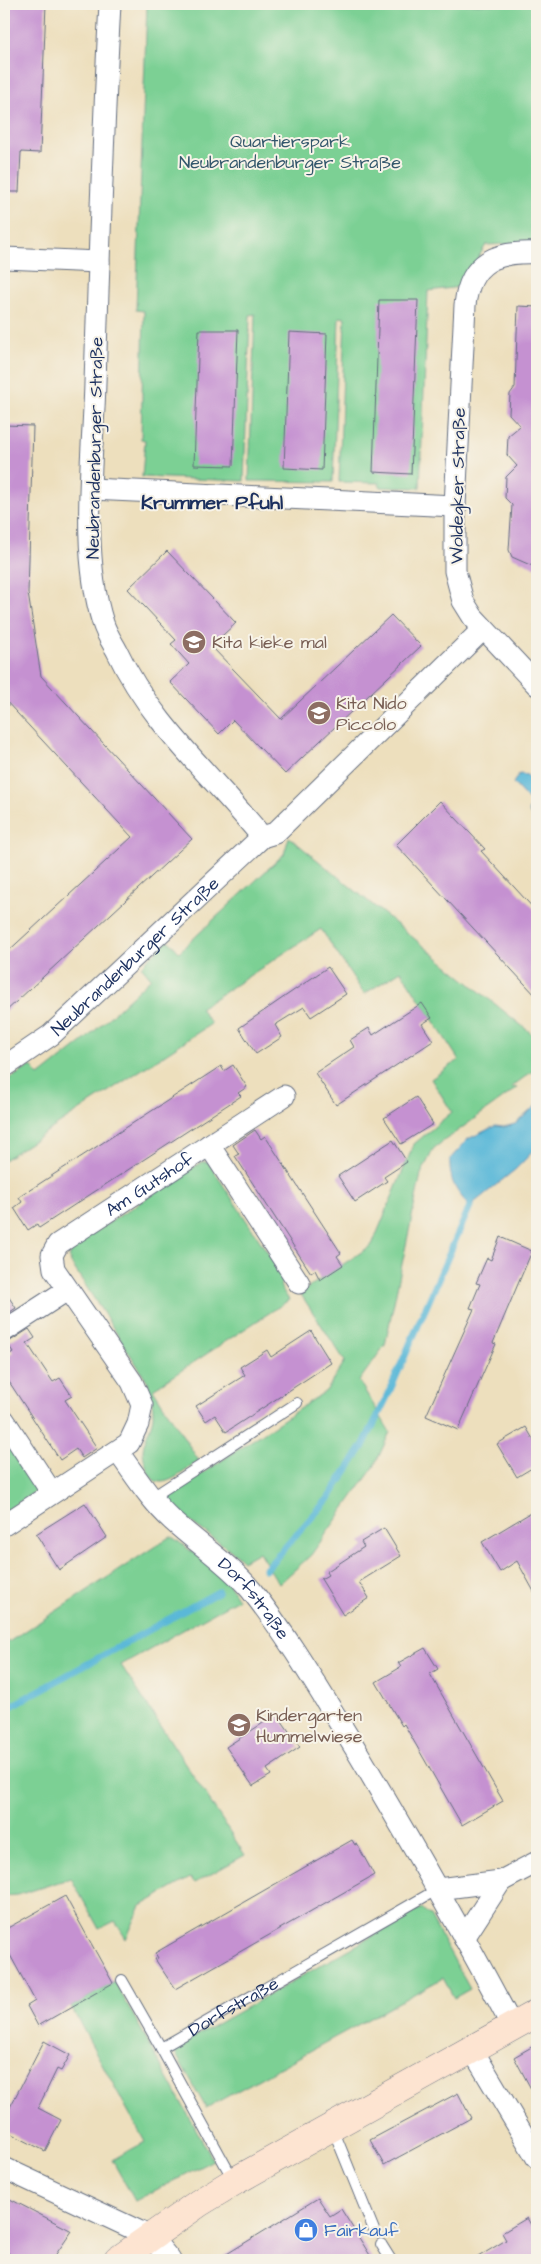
<svg xmlns="http://www.w3.org/2000/svg" width="541" height="2264" font-family="'Architects Daughter',sans-serif">
<rect width="100%" height="100%" fill="#f7f3e8"/>
<filter id="ink" filterUnits="userSpaceOnUse"><feTurbulence type="fractalNoise" baseFrequency=".02" numOctaves="2"/><feDisplacementMap in="SourceGraphic" scale="10" xChannelSelector="R" yChannelSelector="G"/><feConvolveMatrix kernelMatrix="1 2 1 2 8 2 1 2 1" color-interpolation-filters="sRGB"/></filter>
<filter id="wash" filterUnits="userSpaceOnUse"><feTurbulence type="fractalNoise" baseFrequency=".0096" numOctaves="4" result="noise"/><feDisplacementMap in="SourceGraphic" scale="20" xChannelSelector="R" yChannelSelector="G"/><feGaussianBlur stdDeviation="1.12" result="paint"/><feColorMatrix in="noise" values="0 0 0 0 0 0 0 0 0 0 0 0 0 0 0 0 0 1.4 0 .05"/><feComposite in="paint" operator="in"/></filter>
<g filter="url(#wash)">
<rect width="100%" height="100%" fill="#eddfbd"/>
<!-- green -->
<path fill="#7bd094" stroke="#4b8079" d="M 147,4 L 537,4 L 537,243 L 486,245 L 460,287 L 428,291 L 420,488 L 380,487 L 379,483 L 339,482 L 345,318 L 339,317 L 333,482 L 249,481 L 255,314 L 250,315 L 244,481 L 142,477 L 145,440 L 141,439 L 144,311 L 136,310 Z
M 289,837 L 537,1038 L 537,1068 L 511,1087 L 517,1088 L 434,1148 L 421,1174 L 385,1345 L 359,1381 L 390,1432 L 374,1467 L 311,1555 L 279,1584 L 259,1552 L 243,1561 C 225,1543 182,1520 171,1503 C 169,1500 170,1497 170,1495 L 326,1391 L 345,1361 L 300,1293 L 372,1245 L 414,1144 L 452,1112 L 431,1079 L 459,1060 L 401,971 L 364,994 L 321,929 L 200,1008 L 211,1024 L 4,1160 L 4,1082 L 31,1066 L 39,1076 L 86,1039 L 151,978 L 141,966 L 168,940 L 179,952 L 284,854 Z
M 202,1162 L 208,1162 L 285,1279 L 280,1286 L 289,1300 L 153,1389 L 199,1461 C 184,1471 156,1498 147,1469 C 145,1463 143,1456 143,1450 C 144,1439 151,1428 153,1417 C 154,1405 150,1394 148,1382 L 71,1263 L 69,1257 L 75,1245 Z
M 4,1431 L 39,1487 L 35,1492 L 4,1512 Z
M 171,1536 L 224,1576 L 238,1599 L 121,1665 L 245,1855 L 195,1883 L 190,1878 L 141,1906 L 126,1939 L 115,1921 L 99,1929 L 71,1878 L 18,1895 L 4,1896 L 4,1645 Z
M 422,1908 L 430,1916 L 470,1989 L 454,1998 L 443,1978 L 206,2108 L 173,2049 Z
M 115,1982 L 213,2160 L 135,2201 L 112,2160 L 145,2142 L 71,2007 Z"/>
<!-- water -->
<path fill="#5ab8d8" stroke="#3a749b" d="M 519,774 L 527,775 L 537,790 L 537,818 L 531,816 L 528,810 L 533,805 L 513,783 Z
M 537,1105 L 537,1147 L 516,1169 L 470,1206 C 455,1191 449,1180 450,1159 L 468,1139 L 495,1126 L 504,1127 L 515,1124 Z"/>
<g fill="none" stroke-linecap="round" stroke-linejoin="round">
<!-- stream -->
<path stroke="#5ab8d8" stroke-width="7" d="M 265,1570 L 328,1499 L 363,1446 L 387,1397 L 470,1206
M 4,1710 L 218,1592"/>
</g>
<g id="blocks">
<!-- building -->
<path fill="#c591d1" d="M 7,4 L 46,4 L 40,153 L 21,152 L 19,192 L 4,192 Z
M 379,300 L 418,300 L 411,474 L 373,472 Z
M 518,306 L 537,307 L 537,568 L 512,557 L 509,550 L 512,505 L 505,498 L 506,477 L 517,466 L 507,455 L 508,436 L 520,426 L 509,414 L 510,394 L 515,387 Z
M 199,330 L 238,330 L 233,466 L 194,465 Z
M 289,332 L 327,334 L 322,470 L 284,468 Z
M 4,425 L 33,426 L 28,593 L 41,676 L 192,839 L 4,1013 L 4,955 L 132,837 L 4,699 Z
M 167,551 L 236,623 L 211,646 L 281,719 L 391,615 L 421,646 L 285,774 L 233,720 L 219,734 L 170,682 L 189,664 L 171,644 L 176,640 L 128,589 Z
M 440,801 L 485,849 L 481,851 L 537,912 L 537,997 L 396,845 Z
M 328,967 L 346,994 L 311,1017 L 304,1007 L 275,1025 L 282,1037 L 256,1054 L 239,1028 Z
M 422,1003 L 432,1018 L 422,1024 L 433,1041 L 336,1105 L 315,1073 L 354,1047 L 350,1040 L 369,1028 L 373,1035 Z
M 233,1065 L 247,1087 L 238,1093 L 241,1096 L 39,1228 L 37,1224 L 28,1230 L 14,1208 L 22,1202 L 19,1197 L 221,1066 L 224,1071 Z
M 416,1097 L 433,1124 L 401,1144 L 384,1118 Z
M 255,1130 L 261,1139 L 265,1136 L 341,1253 L 337,1256 L 343,1265 L 320,1280 L 315,1270 L 311,1273 L 235,1156 L 239,1154 L 233,1145 Z
M 393,1140 L 407,1162 L 384,1177 L 387,1181 L 355,1202 L 338,1176 Z
M 500,1237 L 532,1251 L 493,1343 L 496,1344 L 458,1430 L 426,1416 L 474,1309 L 470,1308 L 480,1284 L 476,1283 L 487,1258 L 491,1260 Z
M 4,1290 L 16,1308 L 4,1316 Z
M 29,1329 L 35,1338 L 27,1343 L 53,1382 L 60,1378 L 72,1396 L 65,1400 L 97,1448 L 82,1458 L 76,1449 L 60,1460 L 4,1374 L 4,1358 L 13,1352 L 7,1343 Z
M 311,1331 L 331,1363 L 226,1432 L 215,1415 L 206,1421 L 196,1406 L 245,1375 L 240,1367 L 267,1350 L 271,1357 Z
M 526,1427 L 537,1446 L 537,1465 L 517,1477 L 497,1444 Z
M 85,1503 L 107,1537 L 59,1570 L 36,1534 Z
M 537,1509 L 537,1597 L 517,1561 L 500,1572 L 482,1542 Z
M 384,1528 L 401,1556 L 359,1582 L 369,1598 L 343,1615 L 321,1579 L 328,1575 L 326,1572 L 364,1547 L 361,1542 Z
M 425,1648 L 438,1669 L 430,1674 L 503,1801 L 462,1825 L 404,1724 L 402,1726 L 376,1682 L 401,1667 L 398,1663 Z
M 277,1714 L 300,1747 L 267,1769 L 271,1775 L 253,1786 L 226,1747 Z
M 352,1840 L 355,1845 L 357,1844 L 374,1875 L 175,1989 L 155,1959 L 158,1958 L 155,1953 Z
M 65,1896 L 113,1983 L 38,2026 L 27,2006 L 35,2001 L 4,1944 L 4,1930 Z
M 44,2041 L 70,2055 L 61,2071 L 57,2069 L 38,2108 L 61,2120 L 45,2151 L 4,2130 L 4,2119 Z
M 537,2044 L 537,2100 L 514,2057 Z
M 458,2093 L 471,2118 L 384,2165 L 370,2140 Z
M 4,2196 L 72,2231 L 52,2260 L 15,2260 L 4,2248 Z
M 318,2198 L 330,2216 L 341,2209 L 373,2260 L 217,2260 Z
M 527,2218 L 537,2235 L 537,2260 L 473,2260 L 506,2240 L 502,2233 Z"/>
</g>
</g>
<g filter="url(#ink)">
<use href="#blocks" fill-opacity="0" stroke="#646d7f" stroke-width="1"/>
<g fill="none" stroke-linecap="round" stroke-linejoin="round">
<!-- lane casing -->
<g stroke="#646d7f" stroke-width="12">
<g id="lane">
<path d="M 151,1498 L 297,1403"/>
<path d="M 122,1980 L 161,2048"/>
<path d="M 333,2129 L 374,2230"/>
<path id="s1" d="M 234,2181 L 161,2048 L 438,1889"/>
<path d="M 381,2244 L 391,2260"/>
</g>
</g>
<!-- street casing -->
<g stroke="#646d7f" stroke-width="23">
<g id="street">
<path d="M 110,4 C 103,130 99,257 95,383 C 93,458 80,551 103,623 C 106,633 112,642 117,651 C 151,724 212,775 262,837"/>
<path d="M 537,253 C 497,251 470,261 465,305 L 455,506 L 455,571 L 463,601 L 473,617 L 537,685"/>
<path d="M 4,258 L 99,262"/>
<path d="M 91,489 L 455,506"/>
<path id="s2" d="M 4,1067 L 51,1035 L 262,837 L 275,833 L 483,629"/>
<path d="M 209,1145 L 299,1283"/>
<path d="M 4,1331 L 67,1290"/>
<path d="M 4,1420 L 52,1493"/>
<path id="s3" d="M 118,1452 C 135,1475 150,1500 172,1520 C 198,1544 228,1563 251,1590 C 290,1639 322,1695 355,1748 C 410,1840 463,1933 513,2028"/>
<path id="s4" d="M 4,1525 L 129,1443 L 138,1424 L 142,1405 L 132,1382 L 54,1269 L 52,1255 L 58,1244 L 284,1096"/>
<path d="M 438,1889 L 501,1881 L 537,1862"/>
<path d="M 464,1938 L 501,1881"/>
<path d="M 473,2051 L 537,2158"/>
<path d="M 4,2168 L 151,2237 L 170,2260"/>
</g>
</g>
<!-- secondary casing -->
<g stroke="#646d7f" stroke-width="29">
<path id="secondary" d="M 118,2260 L 199,2203 L 235,2181 L 537,2013"/>
</g>
<!-- lane -->
<use href="#lane" stroke="#fff" stroke-width="10"/>
<!-- street -->
<use href="#street" stroke="#fff" stroke-width="21"/>
<!-- secondary -->
<use href="#secondary" stroke="#fde4d1" stroke-width="28"/>
</g>
</g>
<!-- icons -->
<defs>
<g id="school-disc" transform="scale(1.25)"><circle r="9.5" fill="#8d6e63" stroke="#f7f3e8"/><path d="M0-5L7-2L0 1L-7-2ZM-4 1L0 2.5L4 1V4Q0 6-4 4Z" fill="#fff"/></g>
<g id="shop-disc" transform="scale(1.25)"><circle r="9.5" fill="#3f7fe0" stroke="#f7f3e8"/><path d="M-5-2.5h2.3a2.7 3.5 0 0 1 5.4 0H5L5.5 6h-11ZM-1.5-2.5h3a1.5 2.3 0 0 0-3 0Z" fill="#fff"/></g>
</defs>
<g fill-rule="evenodd">
<use href="#school-disc" x="194" y="642"/>
<use href="#school-disc" x="319" y="713"/>
<use href="#school-disc" x="239" y="1725"/>
<use href="#shop-disc" x="306" y="2230"/>
</g>
<g text-anchor="middle" dominant-baseline="central" stroke-width="4" stroke-linejoin="round" paint-order="stroke">
<!-- park labels -->
<g font-size="18" fill="#33576c" stroke="#f7f3e8">
<text x="290" y="141">Quartierspark<tspan x="290" dy="21">Neubrandenburger Straße</tspan></text>
</g>
<!-- street labels -->
<g font-size="18" fill="#1b2f5e" stroke="#f7f3e8">
<text transform="translate(95 448) rotate(-89)">Neubrandenburger Straße</text>
<text transform="translate(458 486) rotate(-89)">Woldegker Straße</text>
<text stroke="none"><textPath href="#s2" startOffset="172">Neubrandenburger Straße</textPath></text>
<text stroke="none"><textPath href="#s4" startOffset="488">Am Gutshof</textPath></text>
<text stroke="none"><textPath href="#s3" startOffset="201">Dorfstraße</textPath></text>
<text stroke="none"><textPath href="#s1" startOffset="235">Dorfstraße</textPath></text>
</g>
<!-- education labels -->
<g font-size="18" fill="#785e54" stroke="#f7f3e8" text-anchor="start">
<text x="212" y="642">Kita kieke mal</text>
<text x="336" y="703">Kita Nido<tspan x="336" dy="21">Piccolo</tspan></text>
<text x="256" y="1715">Kindergarten<tspan x="256" dy="21">Hummelwiese</tspan></text>
</g>
<!-- shop labels -->
<g font-size="18" fill="#366cbe" stroke="#f7f3e8" text-anchor="start">
<text x="324" y="2230">Fairkauf</text>
</g>
<!-- quarter labels -->
<g font-size="20" font-weight="bold" fill="#1b2f5e" stroke="#f7f3e8">
<text x="212" y="503">Krummer Pfuhl</text>
</g>
</g>
<!-- margin -->
<rect width="541" height="2264" fill="none" stroke="#f7f3e8" stroke-width="20"/>
</svg>
